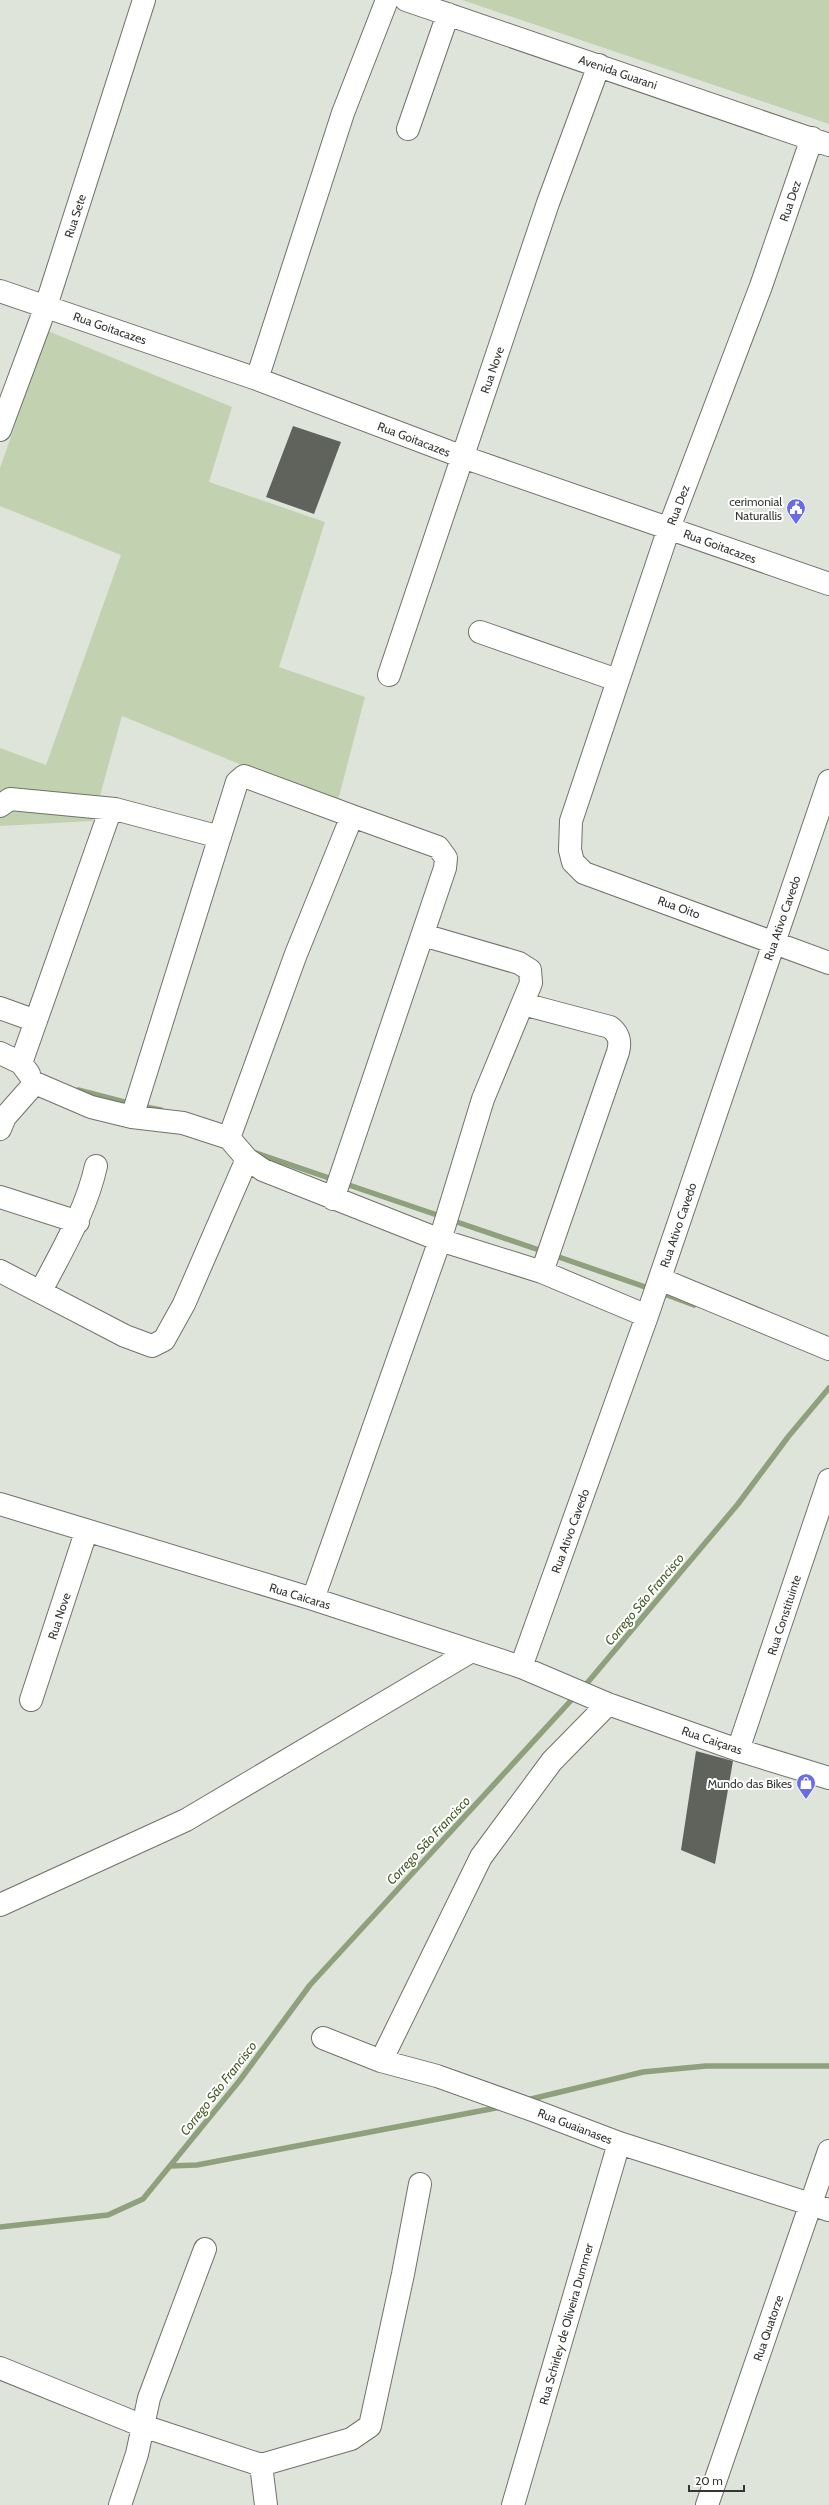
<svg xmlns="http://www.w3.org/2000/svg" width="829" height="2505" font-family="Cabin,sans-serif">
<rect width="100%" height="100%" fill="#dfe4da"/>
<!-- green -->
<path fill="#c2d2b1" d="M 462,0 L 829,0 L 829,124 Z
M 48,331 L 232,407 L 209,482 L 325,522 L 279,667 L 365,697 L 337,804 L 122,716 L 93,821 L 0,826 L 0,748 L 46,765 L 121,555 L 0,506 L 0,468 Z"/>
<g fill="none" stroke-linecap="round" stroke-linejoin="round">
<!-- stream -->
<path stroke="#8fa07c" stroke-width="5.5" d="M 78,1090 L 132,1104
M 140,1106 L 161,1110
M 253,1152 L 335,1180
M 343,1183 L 443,1217
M 451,1220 L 545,1252
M 553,1255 L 651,1289
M 659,1292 L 694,1305
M 583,1688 L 738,1504 L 788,1437 L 829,1388
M 527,2100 L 643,2072 L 706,2066 L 829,2066
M 170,2166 L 197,2165 L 501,2107
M 0,2227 L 108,2215 L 143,2199 L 240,2080 L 310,1985 L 576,1695"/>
</g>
<!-- building -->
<path fill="#5f635b" d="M 293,426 L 341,442 L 314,514 L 266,497 Z
M 696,1751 L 733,1761 L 715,1864 L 681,1850 Z"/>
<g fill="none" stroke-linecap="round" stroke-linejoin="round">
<!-- minor casing -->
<g stroke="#6e736a" stroke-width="24">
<path id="minor" d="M 406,0 L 829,145
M 408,129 L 448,14
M 812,138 L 761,286 L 669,528 L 571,821 L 570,850 L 573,862 L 584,873 L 829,963
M 0,291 L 257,379 L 463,457 L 829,584
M 257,379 L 343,113 L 387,0
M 0,430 L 46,306 L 144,0
M 480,632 L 617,680
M 389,675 L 548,203 L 599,65
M 0,806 L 10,799 L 115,809
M 523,1004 L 610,1027 C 619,1034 621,1041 618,1052 L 542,1272
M 0,1008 L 36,1021
M 0,1053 L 21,1063 L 29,1074
M 21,1063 L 109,814 L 115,809 L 220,837
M 132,1117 L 237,782 L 244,776 L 352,816
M 0,1129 L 5,1117 L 35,1083 L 91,1107 L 132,1117 L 183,1123 L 229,1138 L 247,1159 L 263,1170 L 440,1240 L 542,1272 L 647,1316
M 229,1138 L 296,954 L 352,816 L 438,847 L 446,858 L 445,868 L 333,1199
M 0,1197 L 78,1222
M 0,1271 L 125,1336 L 152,1346 L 164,1340 L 184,1304 L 247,1159
M 660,1279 L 829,1349
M 41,1291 C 62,1250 86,1211 96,1166
M 0,1504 L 313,1599 L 521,1667 L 608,1704 L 738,1750 L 829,1778
M 313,1599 L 440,1240 L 483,1099 L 531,983 L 530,970 L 519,963 L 423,935
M 521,1667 L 647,1316 L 829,781
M 31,1700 L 86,1532
M 738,1750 L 829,1480
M 0,1905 L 186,1820 L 470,1652
M 323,2038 L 381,2061 L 437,2076 L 535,2111 L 619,2143 L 829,2210
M 381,2061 L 481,1857 L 552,1761 L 608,1704
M 0,2368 L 143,2426 L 261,2465 L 266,2505
M 261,2465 L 351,2439 L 370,2426 L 403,2274 L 420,2184
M 120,2505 L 137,2454 L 149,2398 L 205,2249
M 513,2505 L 619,2143
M 707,2505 L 829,2151"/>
</g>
<!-- minor -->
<use href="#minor" stroke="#fff" stroke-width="22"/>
</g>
<!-- icons -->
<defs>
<g id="civic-pin" transform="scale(1)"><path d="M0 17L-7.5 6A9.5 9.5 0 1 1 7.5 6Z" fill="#696ce6" stroke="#fff"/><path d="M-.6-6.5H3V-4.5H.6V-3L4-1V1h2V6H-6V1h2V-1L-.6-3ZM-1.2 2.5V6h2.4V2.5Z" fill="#fff"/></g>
<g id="shop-pin" transform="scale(1)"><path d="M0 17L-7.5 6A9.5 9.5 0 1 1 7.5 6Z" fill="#696ce6" stroke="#fff"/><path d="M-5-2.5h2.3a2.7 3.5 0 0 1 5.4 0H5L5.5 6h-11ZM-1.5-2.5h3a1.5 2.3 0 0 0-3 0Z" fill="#fff"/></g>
</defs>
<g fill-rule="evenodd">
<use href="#civic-pin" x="796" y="508"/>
<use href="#shop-pin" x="806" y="1783"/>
</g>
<g text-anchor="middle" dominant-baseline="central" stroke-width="4" stroke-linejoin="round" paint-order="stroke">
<!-- street labels -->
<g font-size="12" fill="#353733" stroke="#fff">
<text transform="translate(618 72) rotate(19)">Avenida Guarani</text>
<text transform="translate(790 201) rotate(-71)">Rua Dez</text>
<text transform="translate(75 216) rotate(-72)">Rua Sete</text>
<text transform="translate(110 328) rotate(19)">Rua Goitacazes</text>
<text transform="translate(492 370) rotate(-71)">Rua Nove</text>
<text transform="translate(414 439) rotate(21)">Rua Goitacazes</text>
<text transform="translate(678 505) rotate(-69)">Rua Dez</text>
<text transform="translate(720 546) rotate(20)">Rua Goitacazes</text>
<text transform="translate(679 907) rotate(20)">Rua Oito</text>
<text transform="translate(782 918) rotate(-71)">Rua Ativo Cavedo</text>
<text transform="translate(678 1225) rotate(-71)">Rua Ativo Cavedo</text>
<text transform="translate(570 1531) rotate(-70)">Rua Ativo Cavedo</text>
<text transform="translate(300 1596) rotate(17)">Rua Caicaras</text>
<text transform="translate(784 1615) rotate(-72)">Rua Constituinte</text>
<text transform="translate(59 1616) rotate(-72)">Rua Nove</text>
<text transform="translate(712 1740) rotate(19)">Rua Caiçaras</text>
<text transform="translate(575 2126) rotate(21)">Rua Guaianases</text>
<text transform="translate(566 2324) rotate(-74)">Rua Schirley de Oliveira Dummer</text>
<text transform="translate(768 2328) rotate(-71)">Rua Quatorze</text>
</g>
<!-- poi labels -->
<g font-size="12" fill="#353733" stroke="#fff" text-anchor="end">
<text x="782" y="501">cerimonial<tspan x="782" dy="14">Naturallis</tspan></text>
<text x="792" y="1783">Mundo das Bikes</text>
</g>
<!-- water labels -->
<g font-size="13" font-style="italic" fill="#455c25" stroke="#fff">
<text transform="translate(644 1599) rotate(-50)">Corrego São Francisco</text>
<text transform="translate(428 1840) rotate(-47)">Corrego São Francisco</text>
<text transform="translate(218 2088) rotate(-52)">Corrego São Francisco</text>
</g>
</g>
<!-- scale -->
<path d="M689 2485v6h55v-6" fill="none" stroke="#353733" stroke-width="2"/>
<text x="695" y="2485" font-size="12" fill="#353733" stroke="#ffffff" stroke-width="3" paint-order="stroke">20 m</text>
</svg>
